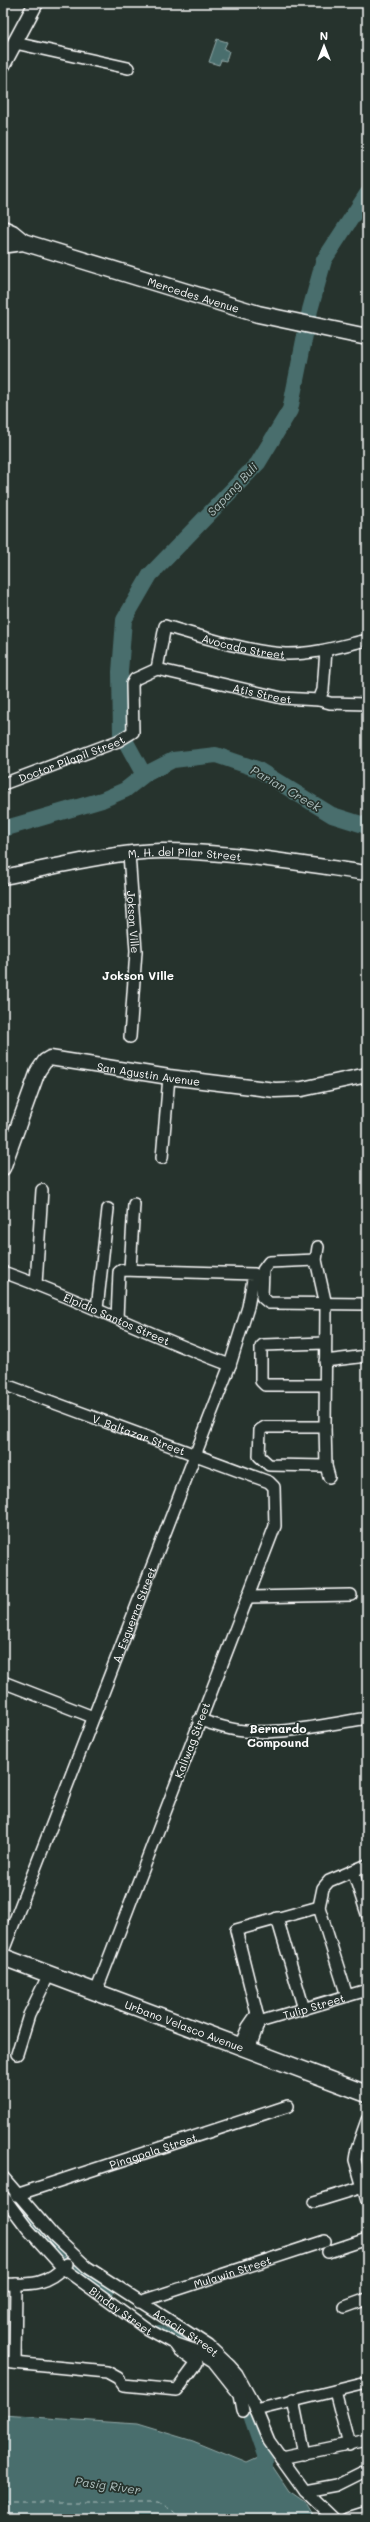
<svg xmlns="http://www.w3.org/2000/svg" width="370" height="2522" font-family="Mali,sans-serif">
<rect width="100%" height="100%" fill="#26332d"/>
<filter id="ink" filterUnits="userSpaceOnUse"><feTurbulence type="fractalNoise" baseFrequency=".025" numOctaves="2"/><feDisplacementMap in="SourceGraphic" scale="8" xChannelSelector="R" yChannelSelector="G"/><feConvolveMatrix kernelMatrix="1 2 1 2 8 2 1 2 1" color-interpolation-filters="sRGB"/></filter>
<g filter="url(#ink)">
<!-- water -->
<path fill="#496e6d" stroke="#92a8a7" d="M 217,39 L 227,42 L 224,49 L 229,51 L 226,61 L 221,60 L 219,65 L 209,62 Z
M 3,2415 L 137,2424 L 193,2441 L 247,2463 L 265,2455 L 289,2491 L 305,2502 L 315,2519 L 3,2519 Z"/>
<g fill="none" stroke-linecap="round" stroke-linejoin="round">
<!-- river -->
<path stroke="#496e6d" stroke-width="16" d="M 144,775 L 121,733 L 120,672 L 124,620 L 150,575 L 258,463 L 290,410 L 310,310 L 324,260 L 367,194
M 3,829 L 102,800 L 125,790 L 144,775 L 173,760 L 216,755 L 257,769 L 332,815 L 367,826
M 3,2186 C 32,2228 66,2262 105,2293
M 159,2333 C 168,2338 175,2337 184,2340 C 196,2343 206,2351 216,2358
M 242,2389 L 265,2455 L 265,2469 L 253,2519"/>
<!-- ferry -->
<path stroke="#adbebd" stroke-width="1" stroke-dasharray="5 4" stroke-linecap="butt" d="M 3,2502 L 158,2502 L 184,2519"/>
<!-- minor casing -->
<g stroke="#fff" stroke-width="14">
<g id="minor">
<path d="M 15,43 L 128,68"/>
<path id="s1" d="M 157,669 L 165,626 C 203,637 245,651 285,654 C 312,655 341,646 367,640"/>
<path id="s2" d="M 157,669 L 282,698 L 319,700 L 330,703 L 367,704"/>
<path d="M 319,700 L 323,690 L 326,650"/>
<path id="s3" d="M 3,784 L 118,741 L 133,732 L 132,684 L 135,679 L 157,669"/>
<path id="s4" d="M 129,854 L 136,951 L 130,1037"/>
<path d="M 162,1158 L 169,1077"/>
<path d="M 318,1247 L 316,1260 L 326,1305 L 325,1427 L 326,1466 L 329,1477"/>
<path d="M 316,1260 L 269,1262 L 263,1270 L 262,1297 L 269,1303 L 367,1304"/>
<path d="M 130,1269 L 134,1204"/>
<path id="s5" d="M 3,1272 C 80,1299 153,1337 230,1365"/>
<path d="M 36,1284 L 42,1190"/>
<path d="M 97,1309 L 108,1209"/>
<path d="M 325,1343 L 263,1345 L 261,1347 L 261,1381 L 265,1385 L 325,1385"/>
<path d="M 325,1361 L 367,1356"/>
<path id="s6" d="M 3,1384 L 269,1482 L 274,1487 L 275,1526 L 96,1992"/>
<path d="M 325,1427 L 265,1427 L 260,1430 L 259,1456 L 269,1465 L 326,1466"/>
<path d="M 248,1597 L 351,1595"/>
<path d="M 3,1682 L 93,1717"/>
<path d="M 199,1720 C 214,1724 229,1730 244,1731 C 281,1735 330,1724 367,1718"/>
<path d="M 353,1871 L 367,1914"/>
<path d="M 277,1918 L 304,2009"/>
<path id="s7" d="M 3,1951 L 230,1365 L 248,1307 L 254,1274 L 122,1270 L 119,1272 L 117,1318"/>
<path d="M 347,1996 L 319,1907 L 323,1888 L 329,1881 L 367,1865"/>
<path d="M 259,2022 L 236,1930 L 319,1907"/>
<path id="s8" d="M 259,2022 L 367,1990"/>
<path d="M 240,2046 L 248,2027 L 257,2014"/>
<path d="M 249,2050 L 259,2022"/>
<path d="M 17,2054 L 29,2015 L 49,1974"/>
<path d="M 367,2120 L 357,2148 L 355,2160 L 367,2201"/>
<path id="s9" d="M 3,2177 L 53,2235 L 87,2267 L 209,2346 L 229,2365 L 237,2374 L 254,2405 L 269,2441 L 305,2491 L 334,2519"/>
<path id="s10" d="M 16,2195 L 288,2106"/>
<path id="s11" d="M 3,2196 L 27,2228 L 63,2268 L 147,2329 L 171,2342 L 197,2351 L 213,2361 L 240,2395 L 243,2411"/>
<path d="M 314,2202 L 363,2187"/>
<path d="M 328,2252 L 367,2239"/>
<path d="M 3,2284 C 32,2285 47,2285 67,2264"/>
<path id="s12" d="M 139,2302 L 325,2241"/>
<path d="M 345,2307 L 367,2299"/>
<path d="M 3,2362 L 107,2372 L 118,2378 L 123,2385 L 177,2390 L 197,2363 L 179,2350 L 174,2343"/>
<path d="M 15,2363 L 16,2284"/>
<path d="M 335,2391 L 349,2445"/>
<path d="M 293,2400 L 304,2454"/>
<path d="M 256,2410 L 367,2383"/>
<path d="M 281,2458 L 367,2440"/>
<path d="M 305,2491 L 337,2485 L 367,2470"/>
<path d="M 348,2519 L 367,2513"/>
</g>
</g>
<!-- tertiary casing -->
<g stroke="#fff" stroke-width="17">
<g id="tertiary">
<path d="M 3,65 L 36,3"/>
<path id="s13" d="M 3,877 C 55,867 109,852 162,851 C 226,851 303,864 367,873"/>
<path id="s14" d="M 3,1168 L 38,1071 L 45,1061 L 50,1058 L 169,1077 L 275,1090 L 302,1089 L 367,1075"/>
</g>
</g>
<!-- secondary casing -->
<g stroke="#fff" stroke-width="19">
<g id="secondary">
<path d="M 3,229 L 12,233 L 23,242"/>
<path id="s15" d="M 3,242 L 8,244 L 23,242 L 258,314 L 367,337"/>
<path id="s16" d="M 3,1957 L 367,2094"/>
</g>
</g>
<!-- minor -->
<use href="#minor" stroke="#26332d" stroke-width="11"/>
<!-- tertiary -->
<use href="#tertiary" stroke="#26332d" stroke-width="14"/>
<!-- secondary -->
<use href="#secondary" stroke="#26332d" stroke-width="16"/>
</g>
</g>
<g text-anchor="middle" dominant-baseline="central" stroke-width="3.5" stroke-linejoin="round" paint-order="stroke">
<!-- street labels -->
<g font-size="11" fill="#fff" stroke="#26332d">
<text stroke="none"><textPath href="#s15" startOffset="199">Mercedes Avenue</textPath></text>
<text stroke="none"><textPath href="#s1" startOffset="125">Avocado Street</textPath></text>
<text stroke="none"><textPath href="#s2" startOffset="108">Atis Street</textPath></text>
<text stroke="none"><textPath href="#s3" startOffset="73">Doctor Pilapil Street</textPath></text>
<text stroke="none"><textPath href="#s13" startOffset="184">M. H. del Pilar Street</textPath></text>
<text stroke="none"><textPath href="#s4" startOffset="68">Jokson Ville</textPath></text>
<text stroke="none"><textPath href="#s14" startOffset="221">San Agustin Avenue</textPath></text>
<text stroke="none"><textPath href="#s5" startOffset="123">Elpidio Santos Street</textPath></text>
<text stroke="none"><textPath href="#s6" startOffset="145">V. Baltazar Street</textPath></text>
<text stroke="none"><textPath href="#s7" startOffset="361">A. Esguerra Street</textPath></text>
<text transform="translate(192 1740) rotate(-69)">Kaliwag Street</text>
<text stroke="none"><textPath href="#s8" startOffset="57">Tulip Street</textPath></text>
<text stroke="none"><textPath href="#s16" startOffset="194">Urbano Velasco Avenue</textPath></text>
<text stroke="none"><textPath href="#s10" startOffset="144">Pinagpala Street</textPath></text>
<text stroke="none"><textPath href="#s12" startOffset="98">Mulawin Street</textPath></text>
<text stroke="none"><textPath href="#s11" startOffset="166">Binday Street</textPath></text>
<text stroke="none"><textPath href="#s9" startOffset="242">Acacia Street</textPath></text>
</g>
<!-- water labels -->
<g font-size="12" font-style="italic" fill="#adbebd" stroke="#26332d">
<text transform="translate(232 489) rotate(-47)">Sapang Buli</text>
<text transform="translate(286 788) rotate(30)">Parian Creek</text>
<text transform="translate(108 2485) rotate(8)">Pasig River</text>
</g>
<!-- neighbourhood labels -->
<g font-size="12" font-weight="bold" fill="#fff" stroke="#26332d">
<text x="138" y="975">Jokson Ville</text>
<text x="278" y="1728">Bernardo<tspan x="278" dy="14">Compound</tspan></text>
</g>
</g>
<!-- margin -->
<rect width="370" height="2522" fill="none" stroke="#26332d" stroke-width="16"/>
<rect x="8" y="8" width="354" height="2506" fill="none" stroke="#fff" stroke-width="1.5" filter="url(#ink)"/>
<!-- north arrow -->
<g transform="translate(324 46)" stroke="#26332d" stroke-width="3" paint-order="stroke">
<path d="M0-3L7 15L0 10L-7 15Z" fill="#ffffff"/>
<text y="-6" font-size="11" font-weight="bold" text-anchor="middle" fill="#ffffff">N</text>
</g>
</svg>
